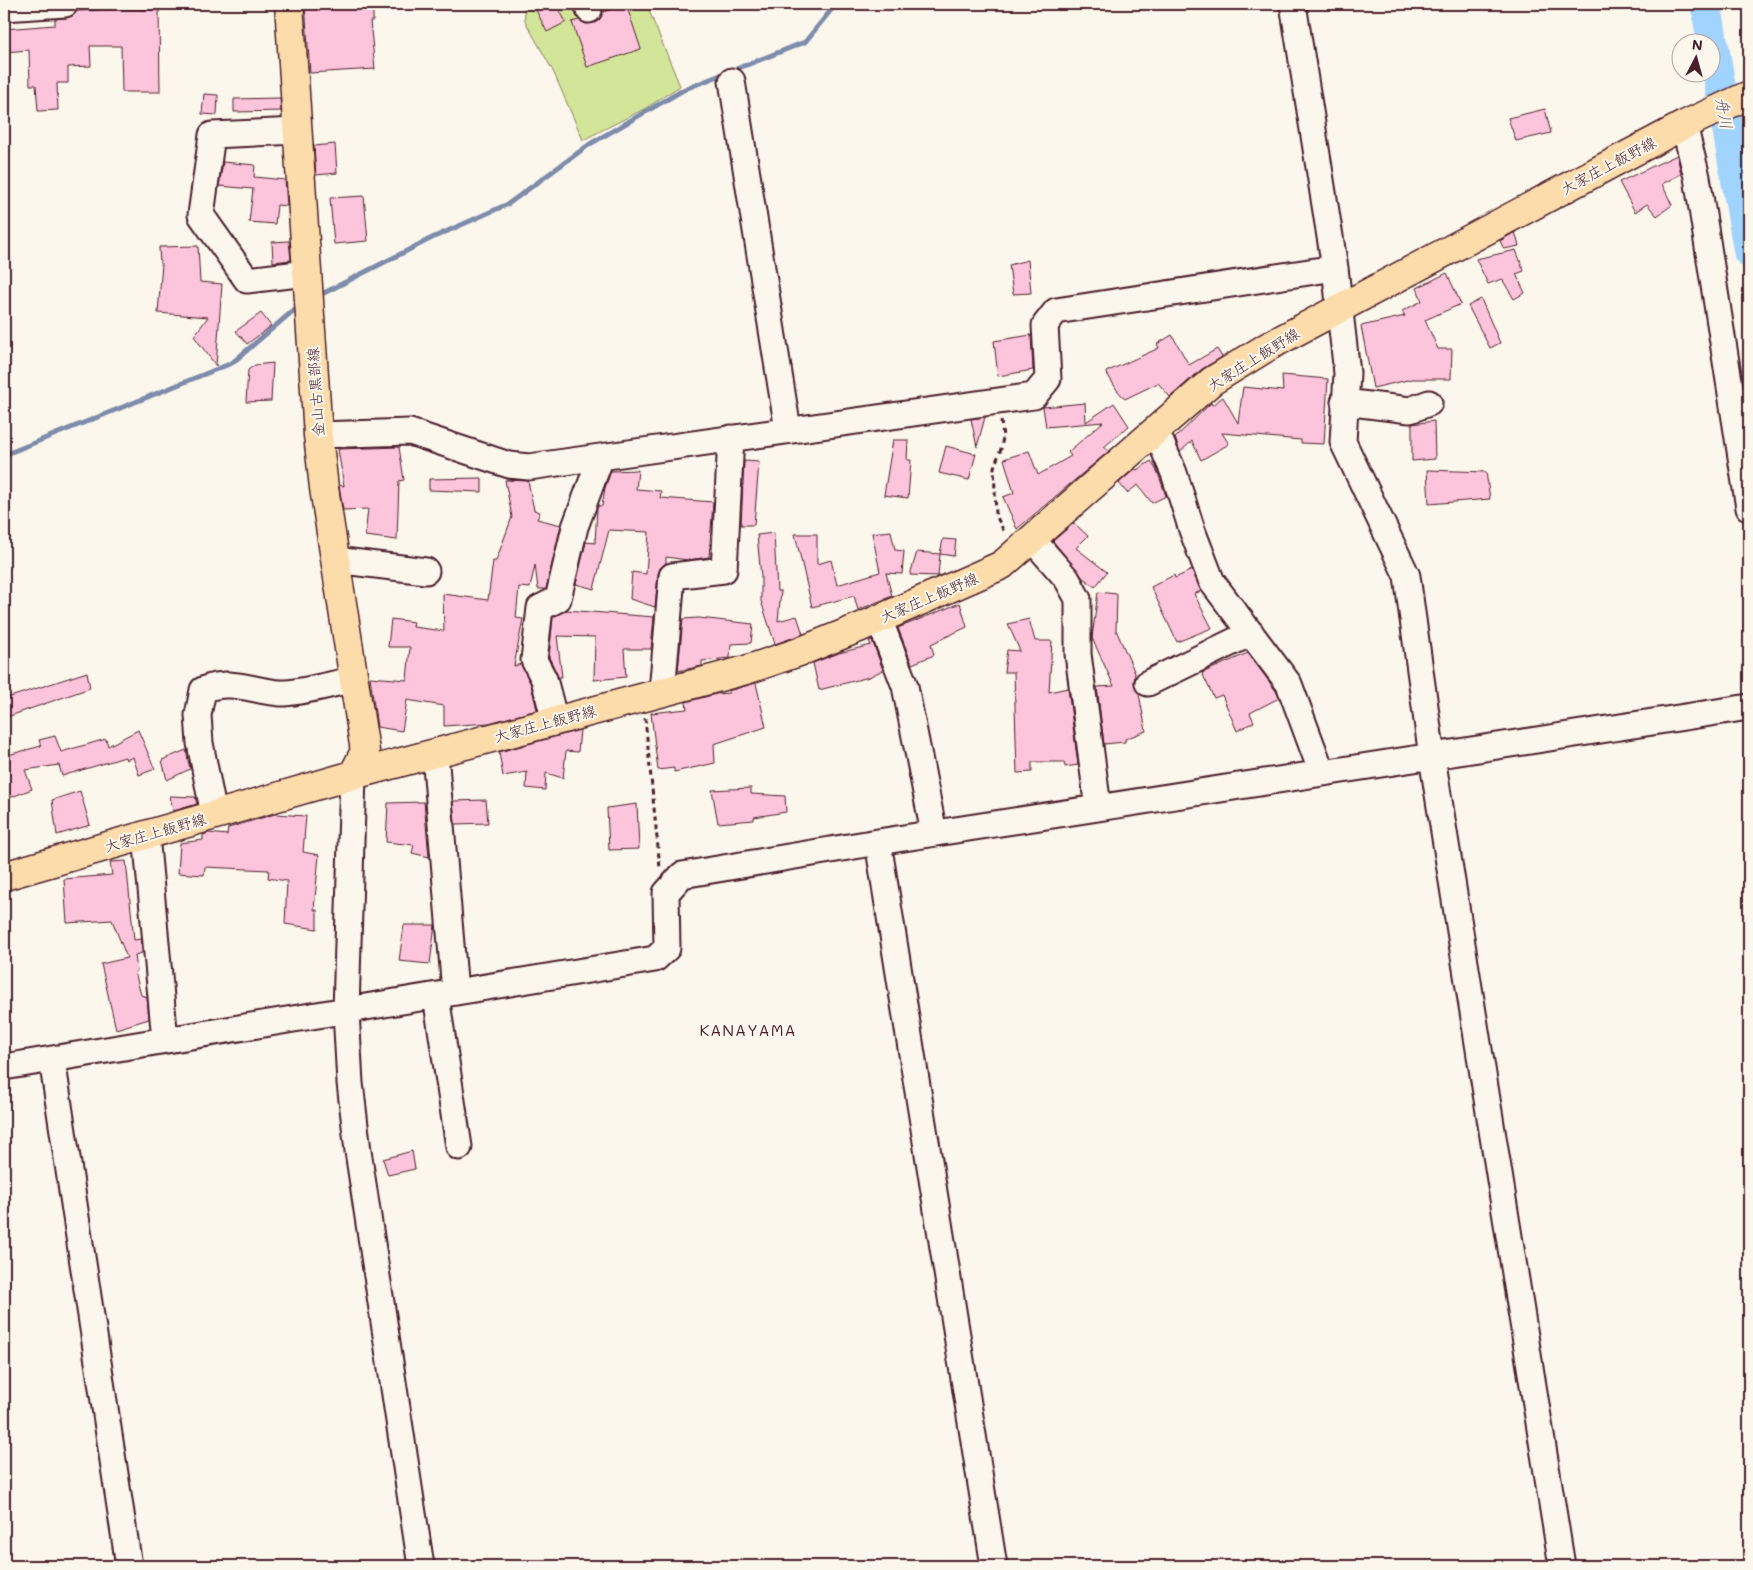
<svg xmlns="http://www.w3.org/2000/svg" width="1753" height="1570" font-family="Mali,'Klee One',sans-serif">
<rect width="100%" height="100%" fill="#fbf7ec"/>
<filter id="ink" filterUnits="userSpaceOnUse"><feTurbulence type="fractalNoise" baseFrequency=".02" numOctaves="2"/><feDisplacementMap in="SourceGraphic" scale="10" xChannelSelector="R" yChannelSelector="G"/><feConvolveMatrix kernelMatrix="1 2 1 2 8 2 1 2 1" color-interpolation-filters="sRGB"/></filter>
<g filter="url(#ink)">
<!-- green -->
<path fill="#d2e599" stroke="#8e8262" d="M 524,4 L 649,4 L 650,13 L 680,86 L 646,108 L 583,140 L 553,71 L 525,21 Z"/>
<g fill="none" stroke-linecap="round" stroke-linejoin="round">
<!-- stream -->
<path stroke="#7e8baa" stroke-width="5" d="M 318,296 L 432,238 L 508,204 L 590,144 L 685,89 L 805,42 L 836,4
M 4,455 L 232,363 L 301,304"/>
<!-- river -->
<path stroke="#a0d3fe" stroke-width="31" d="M 1706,4 L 1749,252"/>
</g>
<!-- building -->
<path fill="#fdc5dc" stroke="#4a1f2b" d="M 305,4 L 373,4 L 373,21 L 370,21 L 375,69 L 310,73 Z
M 533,4 L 556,4 L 566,22 L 547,32 Z
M 626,4 L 641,49 L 587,67 L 572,22 L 579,20 L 586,24 L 594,23 L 600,19 L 603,12 Z
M 119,9 L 159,10 L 160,92 L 122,92 L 121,46 L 90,46 L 91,66 L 68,67 L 68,83 L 57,83 L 58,110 L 38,111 L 36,85 L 30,85 L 29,50 L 4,52 L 4,29 L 55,25 L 55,19 L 66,18 L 77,11 Z
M 204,94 L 218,95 L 217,115 L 202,114 Z
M 280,98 L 281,111 L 234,112 L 234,99 Z
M 1545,109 L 1551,133 L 1516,141 L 1508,118 Z
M 335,144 L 337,173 L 316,175 L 314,146 Z
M 1677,155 L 1681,174 L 1662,184 L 1672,205 L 1657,216 L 1647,204 L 1635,212 L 1619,182 Z
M 223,162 L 255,165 L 254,177 L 285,180 L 287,206 L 277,205 L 275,224 L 249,222 L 253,189 L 219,186 Z
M 364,196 L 368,241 L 334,244 L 330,198 Z
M 1515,232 L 1519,246 L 1504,249 L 1500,241 Z
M 289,241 L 291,260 L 273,262 L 272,242 Z
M 198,246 L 200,282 L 222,284 L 216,366 L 194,336 L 208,317 L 158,313 L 162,264 L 160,264 L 159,247 Z
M 1516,250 L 1524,271 L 1516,274 L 1525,293 L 1514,299 L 1502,279 L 1488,284 L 1476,259 Z
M 1028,260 L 1031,293 L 1013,294 L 1009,265 Z
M 1447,273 L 1461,304 L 1425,320 L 1438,349 L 1452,349 L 1451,379 L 1412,379 L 1373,388 L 1361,326 L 1405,316 L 1402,311 L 1422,301 L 1417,288 Z
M 1481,299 L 1500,343 L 1490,348 L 1468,306 Z
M 261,313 L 271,326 L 247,344 L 236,331 Z
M 1031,335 L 1033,370 L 998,376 L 994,341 Z
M 1172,335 L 1189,365 L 1217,349 L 1222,357 L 1202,369 L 1170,397 L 1158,383 L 1125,399 L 1117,390 L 1106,372 L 1159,348 L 1157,344 Z
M 273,363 L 271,401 L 246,402 L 248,370 L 255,365 Z
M 1282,375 L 1328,379 L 1324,444 L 1301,443 L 1301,440 L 1222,433 L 1229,444 L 1201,460 L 1192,441 L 1180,452 L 1175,438 L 1211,403 L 1212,405 L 1223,397 L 1238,423 L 1243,387 L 1283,391 Z
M 1085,403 L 1086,422 L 1114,403 L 1129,426 L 1104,447 L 1109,451 L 1017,529 L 1003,497 L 1014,493 L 1004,459 L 1029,451 L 1038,475 L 1071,456 L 1068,452 L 1103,422 L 1046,427 L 1043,407 Z
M 985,417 L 977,447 L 971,419 Z
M 1434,421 L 1435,459 L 1412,461 L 1412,424 Z
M 893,440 L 908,440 L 907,460 L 911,460 L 908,498 L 884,495 Z
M 946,446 L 976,454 L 969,480 L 939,473 Z
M 399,447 L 404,480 L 399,481 L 397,540 L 365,536 L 368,509 L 343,510 L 339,485 L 344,486 L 338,449 Z
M 744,461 L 759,462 L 754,525 L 741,525 Z
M 1151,461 L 1158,473 L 1166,496 L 1152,503 L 1138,485 L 1127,493 L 1119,483 L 1135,469 L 1137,470 Z
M 638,470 L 636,489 L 661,491 L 660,498 L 713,502 L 709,557 L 688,560 L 666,557 L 666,563 L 660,568 L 658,574 L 655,607 L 630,599 L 632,572 L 646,574 L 649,532 L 609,530 L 594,589 L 576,584 L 586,542 L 595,543 L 597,508 L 598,506 L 602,506 L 605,488 L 611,471 Z
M 1427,470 L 1486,472 L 1490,499 L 1429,504 Z
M 482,478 L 482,492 L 429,490 L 429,479 Z
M 505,480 L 528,481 L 534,510 L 540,512 L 537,519 L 561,525 L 546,589 L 538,589 L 535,565 L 530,588 L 519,587 L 516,618 L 523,619 L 514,666 L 521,664 L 531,684 L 537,710 L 489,723 L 444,726 L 444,706 L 407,700 L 402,731 L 377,727 L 370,677 L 407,680 L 410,647 L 388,647 L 391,619 L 414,622 L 413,627 L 444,631 L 443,594 L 488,600 L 493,561 L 496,561 L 512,517 Z
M 1074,523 L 1088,536 L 1076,548 L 1107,572 L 1095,587 L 1082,577 L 1053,541 Z
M 891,531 L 895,550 L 904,551 L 902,574 L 886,573 L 892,596 L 858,610 L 854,596 L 812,607 L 795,534 L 817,534 L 817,564 L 831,560 L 837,585 L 880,572 L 872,533 Z
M 774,533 L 777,591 L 781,591 L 778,621 L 797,616 L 803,634 L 775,644 L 761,601 L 761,577 L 757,535 Z
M 943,539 L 956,540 L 954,556 L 940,554 Z
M 917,552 L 940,554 L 938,576 L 910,575 Z
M 1192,570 L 1201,591 L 1194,594 L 1212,628 L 1177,642 L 1151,587 L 1174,575 L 1175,578 Z
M 1098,592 L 1117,594 L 1116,630 L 1135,673 L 1134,682 L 1139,694 L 1146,731 L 1125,739 L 1125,742 L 1104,744 L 1097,687 L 1114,686 L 1092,638 Z
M 960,603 L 967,627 L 931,644 L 934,655 L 912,664 L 898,628 Z
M 566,610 L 654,617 L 651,649 L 624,649 L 626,677 L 594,680 L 595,637 L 557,636 L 562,677 L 558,677 L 549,657 L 553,617 Z
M 699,618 L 753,624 L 751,643 L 731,644 L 730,658 L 702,661 L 702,666 L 678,671 L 683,619 Z
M 1029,619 L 1035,641 L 1052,641 L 1049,692 L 1068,688 L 1078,765 L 1065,767 L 1064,762 L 1032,762 L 1032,772 L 1017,773 L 1014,672 L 1004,672 L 1007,650 L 1020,651 L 1008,624 Z
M 872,640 L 883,670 L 869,677 L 819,690 L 813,663 L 839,653 L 871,645 L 869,641 Z
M 1248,653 L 1276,691 L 1279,698 L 1250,713 L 1254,722 L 1237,731 L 1222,695 L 1214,698 L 1202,673 Z
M 87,672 L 90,688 L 4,718 L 4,699 Z
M 756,683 L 766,727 L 714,744 L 715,763 L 674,772 L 674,768 L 658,770 L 651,713 L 687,709 L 686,702 L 716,694 L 729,693 L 728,691 Z
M 138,730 L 155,769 L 139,775 L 133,757 L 126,760 L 125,757 L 62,776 L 59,765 L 25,770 L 32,789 L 4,800 L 4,756 L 41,746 L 39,740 L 55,736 L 61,752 L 106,739 L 108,746 Z
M 580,730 L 578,752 L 566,751 L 563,778 L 546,773 L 545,790 L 526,788 L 527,772 L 503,776 L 499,752 Z
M 186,750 L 190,769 L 167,780 L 162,760 Z
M 751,788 L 751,794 L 785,796 L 786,812 L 754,817 L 754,820 L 718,823 L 712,790 Z
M 80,791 L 90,825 L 57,835 L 52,800 Z
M 170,796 L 195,797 L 197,804 L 173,811 Z
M 486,800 L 488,823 L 455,824 L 453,801 Z
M 424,802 L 429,857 L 412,853 L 414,845 L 386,842 L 388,803 Z
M 637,804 L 639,849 L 609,850 L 607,808 Z
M 275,814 L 306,816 L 303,852 L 319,855 L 314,910 L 317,910 L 317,929 L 285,924 L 287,881 L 268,878 L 269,870 L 205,867 L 204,875 L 178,873 L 180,843 L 203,840 L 203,835 L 209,833 L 227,835 L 228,828 Z
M 126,861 L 134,940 L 141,939 L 142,953 L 135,955 L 137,971 L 135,972 L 141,995 L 147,997 L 149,1019 L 116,1029 L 101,964 L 127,958 L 112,920 L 67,923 L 64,879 L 112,875 L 110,862 Z
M 404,925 L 435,925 L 430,964 L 399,961 Z
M 412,1151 L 415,1169 L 388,1175 L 383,1159 Z"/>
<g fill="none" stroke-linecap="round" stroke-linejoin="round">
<!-- minor casing -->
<g stroke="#4a1f2b" stroke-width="29">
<path id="minor" d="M 587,4 L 589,10
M 1293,4 L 1335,268 L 1347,373 L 1343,442 L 1407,576 L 1432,757 L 1562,1566
M 4,8 L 65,4
M 732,81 L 788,430
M 1684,125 L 1697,177 L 1749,508
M 297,131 L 212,135 L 201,215 L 247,280 L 307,273
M 1344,402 L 1410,410 L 1429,403
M 1156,431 L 1174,473 L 1192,530 L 1212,582 L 1289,684 L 1322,773
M 318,435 L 410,432 L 509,465 L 529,467 L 1034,396 L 1048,379 L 1045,325 L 1056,311 L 1335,268
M 1032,539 L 1067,579 L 1078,599 L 1078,654 L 1098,807
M 335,560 L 426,571
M 879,619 L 905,686 L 934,833
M 1148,683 L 1251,633
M 662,692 L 672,576 L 724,570 L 731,438
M 555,721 L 544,679 L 534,660 L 540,608 L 558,599 L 575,527 L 601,457
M 435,753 L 455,992
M 353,775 L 346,1011 L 350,1083 L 358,1151 L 421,1566
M 214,815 L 200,743 L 198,715 L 203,690 C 229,678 252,691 280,693 C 298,694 334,683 353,680
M 146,835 L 165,1040
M 878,842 L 994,1566
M 436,996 L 459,1147
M 52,1059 L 129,1566
M 4,1067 L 655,959 L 667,948 L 666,893 L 682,875 L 878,842 L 1749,707"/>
</g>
<!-- major casing -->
<g stroke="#4a1f2b" stroke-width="31">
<path id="major" d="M 289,4 L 318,435 L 324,488 L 365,751 L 353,775
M 4,876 L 353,775 L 746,670 L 799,652 L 861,627 L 1002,565 L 1212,381 L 1269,346 L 1684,125 L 1749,95"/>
</g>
<!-- path -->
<path stroke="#4a1f2b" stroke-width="3" stroke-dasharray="5 4" stroke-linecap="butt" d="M 1001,421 L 1003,437 L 1001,449 L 994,467 L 996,515 L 1005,534
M 645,718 L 660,868"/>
<!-- minor -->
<use href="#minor" stroke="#fbf7ec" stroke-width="25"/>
<!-- major -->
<use href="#major" stroke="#fddcac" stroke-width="28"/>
</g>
</g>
<g text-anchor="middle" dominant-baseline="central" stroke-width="4" stroke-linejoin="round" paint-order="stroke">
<!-- street labels -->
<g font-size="15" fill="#4a1f2b" stroke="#fbf7ec">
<text transform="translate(1608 165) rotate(-28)">大家庄上飯野線</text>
<text transform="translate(1253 359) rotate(-32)">大家庄上飯野線</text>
<text transform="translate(315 392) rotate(-94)">金山古黒部線</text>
<text transform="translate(929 597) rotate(-23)">大家庄上飯野線</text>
<text transform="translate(545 723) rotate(-15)">大家庄上飯野線</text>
<text transform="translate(155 832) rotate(-16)">大家庄上飯野線</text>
</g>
<!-- water labels -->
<g font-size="16" font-style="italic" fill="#604c60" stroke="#fbf7ec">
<text transform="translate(1725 113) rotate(80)">舟川</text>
</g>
<!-- neighbourhood labels -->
<g font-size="16" letter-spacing="1" fill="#4a1f2b" stroke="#fbf7ec">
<text x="748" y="1029">KANAYAMA</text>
</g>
</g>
<!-- margin -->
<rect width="1753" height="1570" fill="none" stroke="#fbf7ec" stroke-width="20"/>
<rect x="10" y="10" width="1733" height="1550" fill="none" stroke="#4a1f2b" stroke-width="2" filter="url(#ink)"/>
<!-- north arrow -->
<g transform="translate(1696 58) rotate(6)"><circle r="24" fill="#fbf7ec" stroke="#b4a19f"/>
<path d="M0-4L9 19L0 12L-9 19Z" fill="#4a1f2b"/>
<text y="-8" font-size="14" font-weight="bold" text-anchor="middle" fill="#4a1f2b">N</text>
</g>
</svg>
